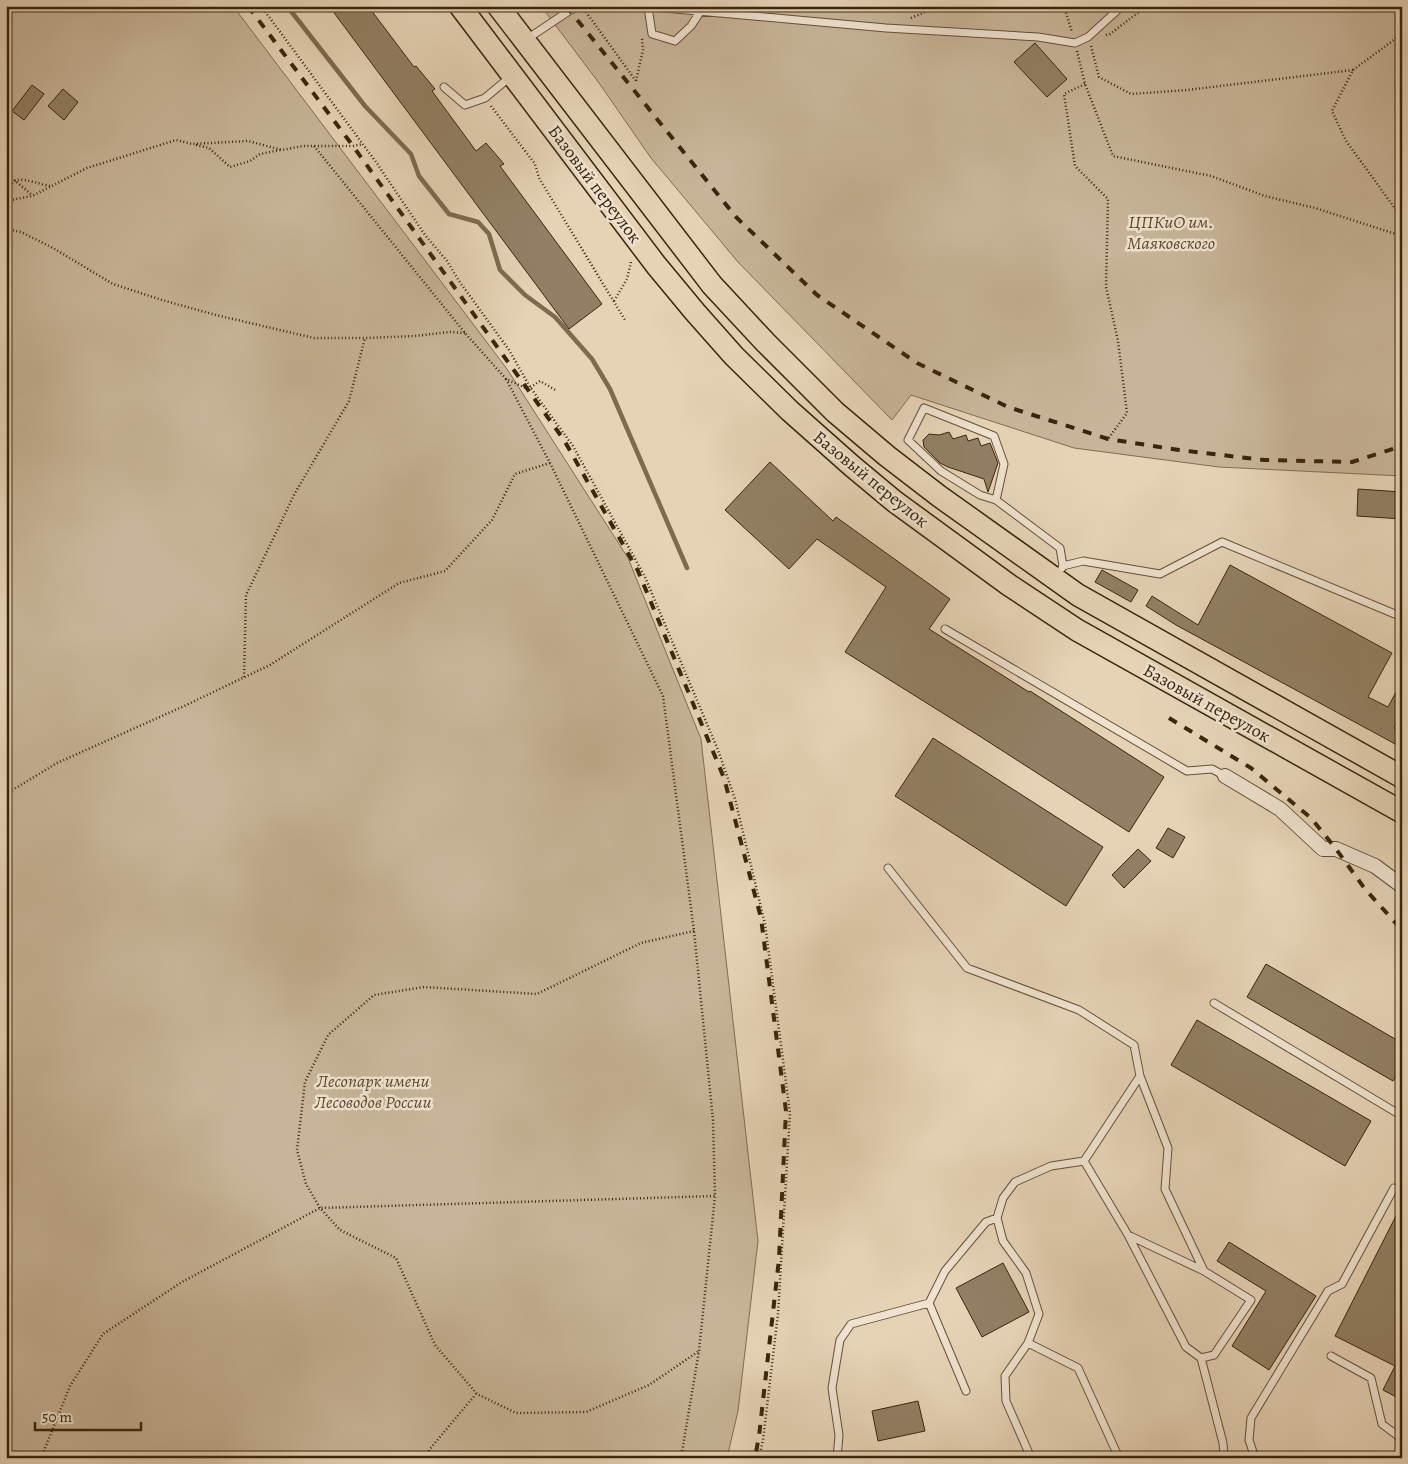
<svg xmlns="http://www.w3.org/2000/svg" width="1408" height="1464" font-family="Alegreya,serif">
<rect width="100%" height="100%" fill="#e6d3b6"/>
<filter id="stains"><feTurbulence type="fractalNoise" baseFrequency=".004" numOctaves="4"/><feColorMatrix values="0 0 0 0 .2 0 0 0 0 .09 0 0 0 0 .02 0 0 0 .5 -.17"/></filter>
<radialGradient id="worn" r=".72"><stop offset=".6" stop-color="#630" stop-opacity="0"/><stop offset="1" stop-color="#630" stop-opacity=".3"/></radialGradient>
<!-- green -->
<path fill="#c8b599" stroke="#806d52" d="M 6,6 L 233,6 L 507,369 L 628,558 L 701,739 L 758,1241 L 738,1411 L 727,1458 L 6,1458 Z
M 541,6 L 1402,6 L 1402,476 L 1219,467 L 1074,448 L 911,395 L 892,420 L 738,262 L 651,158 L 599,83 Z"/>
<g fill="none" stroke-linecap="round" stroke-linejoin="round">
<!-- stream -->
<path stroke="#7d6a4f" stroke-width="4.5" d="M 287,6 L 365,106 L 411,154 L 419,176 L 449,214 L 478,222 L 489,234 L 500,270 L 525,295 L 555,317 L 592,359 L 610,389 L 687,568"/>
</g>
<!-- building -->
<path fill="#927f64" stroke="#38250c" d="M 329,6 L 368,6 L 414,67 L 416,66 L 435,89 L 432,91 L 476,151 L 486,143 L 504,164 L 500,166 L 602,304 L 569,329 Z
M 1035,43 L 1067,79 L 1047,97 L 1014,62 Z
M 32,85 L 44,94 L 24,120 L 12,111 Z
M 63,89 L 78,102 L 64,120 L 48,106 Z
M 949,432 L 953,439 L 966,435 L 968,441 L 978,438 L 981,446 L 990,443 L 998,463 L 988,492 L 984,479 L 948,467 L 940,463 L 924,447 L 923,440 L 929,434 L 939,435 Z
M 770,462 L 833,521 L 836,517 L 950,599 L 929,629 L 1029,692 L 1030,691 L 1164,777 L 1129,832 L 981,737 L 845,652 L 886,587 L 817,539 L 789,569 L 725,510 Z
M 1358,489 L 1402,492 L 1402,519 L 1357,516 Z
M 1230,565 L 1392,653 L 1368,697 L 1388,707 L 1402,681 L 1402,713 L 1394,728 L 1402,732 L 1402,736 L 1397,745 L 1176,625 L 1146,606 L 1152,596 L 1198,625 Z
M 1102,570 L 1138,590 L 1131,602 L 1095,582 Z
M 933,738 L 1103,847 L 1066,906 L 895,796 Z
M 1168,828 L 1185,837 L 1173,858 L 1156,848 Z
M 1138,849 L 1151,861 L 1124,888 L 1112,875 Z
M 1266,964 L 1402,1043 L 1402,1066 L 1393,1081 L 1247,997 Z
M 1197,1020 L 1371,1121 L 1345,1166 L 1171,1065 Z
M 1402,1204 L 1402,1400 L 1383,1390 L 1395,1366 L 1335,1336 Z
M 1229,1242 L 1316,1296 L 1269,1370 L 1232,1346 L 1266,1291 L 1217,1261 Z
M 1003,1263 L 1029,1312 L 982,1337 L 956,1288 Z
M 918,1401 L 925,1431 L 878,1441 L 872,1411 Z"/>
<g fill="none" stroke-linecap="round" stroke-linejoin="round">
<!-- lane casing -->
<g stroke="#645036" stroke-width="9">
<path id="lane" d="M 642,6 L 886,28 L 1038,37 L 1075,43 L 1088,37 L 1122,6
M 648,7 L 652,34 L 675,41 L 691,26 L 700,12
M 527,39 L 569,11 L 579,6
M 444,87 L 465,105 L 485,98 L 510,77
M 996,500 L 1004,464 L 994,436 L 924,408 L 908,440 L 941,471 L 980,495 L 996,500 L 1060,548 L 1063,566
M 1062,568 L 1063,566 L 1083,561 L 1160,574 L 1222,542 L 1402,617
M 945,629 L 1187,771 L 1212,769 L 1225,776
M 888,868 L 967,968 L 1079,1010 L 1134,1045 L 1140,1076 L 1084,1161 L 1051,1166 L 1015,1182 L 1003,1198 L 997,1218 L 1003,1241 L 1026,1273 L 1039,1314 L 1028,1343 L 1005,1376 L 1006,1401 L 1031,1458
M 1214,1003 L 1397,1113 L 1402,1106
M 1140,1076 L 1168,1148 L 1165,1189 L 1204,1271 L 1251,1300 L 1214,1355 L 1201,1358 L 1223,1443 L 1224,1458
M 1084,1161 L 1128,1235 L 1186,1347 L 1201,1358
M 1128,1235 L 1204,1271
M 929,1303 L 966,1391
M 1028,1343 L 1078,1368 L 1119,1458
M 1331,1356 L 1371,1378 L 1382,1424 L 1402,1439
M 837,1458 L 839,1435 L 832,1388 L 840,1340 L 851,1324 L 929,1303 L 945,1271 L 986,1222 L 997,1218
M 1255,1458 L 1249,1440 L 1251,1418 L 1328,1291 L 1342,1284 L 1394,1188"/>
</g>
<!-- street casing -->
<g stroke="#645036" stroke-width="16">
<path id="street" d="M 1225,776 L 1280,809 L 1323,849 L 1336,849 L 1375,866 L 1402,886"/>
</g>
<!-- primary casing -->
<g stroke="#38250c" stroke-width="24">
<path id="primary" d="M 460,6 L 656,265 L 695,312 L 734,356 L 790,411 L 852,466 L 894,501 L 1009,585 L 1077,630 L 1402,812
M 498,6 L 712,285 L 766,343 L 835,412 L 887,456 L 939,496 L 1078,595 L 1402,777"/>
</g>
<!-- path -->
<path stroke="#38250c" stroke-width="2.5" stroke-dasharray="1 2.5" stroke-linecap="butt" d="M 261,6 L 376,162 L 425,235 L 447,261 L 459,281 L 509,350 L 530,387 L 573,446 L 645,577 L 718,750 L 735,799 L 765,924 L 790,1113 L 778,1314 L 763,1440 L 759,1458
M 1064,6 L 1072,32
M 586,12 L 636,81
M 911,18 L 940,6
M 1402,34 L 1353,70 L 1332,111 L 1346,141 L 1402,218
M 1106,35 L 1110,34 L 1147,6
M 1091,46 L 1099,77 L 1131,94 L 1187,90 L 1353,70
M 1077,51 L 1085,84 L 1113,156 L 1211,176 L 1265,196 L 1315,208 L 1402,236
M 636,81 L 643,50 L 642,38
M 1085,84 L 1064,94 L 1075,166 L 1108,199 L 1106,287 L 1118,341 L 1127,413 L 1108,439
M 491,106 L 535,164 L 539,178 L 625,320
M 196,145 L 209,148 L 230,167 L 250,161 L 260,154 L 280,150
M 314,146 L 465,333 L 506,379 L 528,389 L 540,381 L 557,391
M 6,173 L 32,195
M 6,187 C 10,185 14,182 17,180 C 25,178 41,185 51,186
M 6,201 L 32,196 L 87,168 L 176,140 L 192,144 L 248,141 L 282,150 L 303,146 L 353,146 L 363,144
M 6,229 L 21,232 L 53,248 L 113,284 L 162,300 L 216,315 L 314,338 L 365,338 L 415,336 L 449,332 L 465,333
M 614,301 L 627,279 L 631,262
M 506,379 L 550,463 L 663,696 L 694,931 L 713,1120 L 715,1196 L 699,1351 L 681,1458
M 244,677 L 246,595 L 295,493 L 349,401 L 365,338
M 6,794 L 57,763 L 182,707 L 270,665 L 399,583 L 445,571 L 492,520 L 515,474 L 550,463
M 694,931 L 641,943 L 537,994 L 424,987 L 374,995 L 328,1035 L 305,1082 L 297,1150 L 306,1184 L 320,1208 L 340,1230 L 396,1258 L 435,1345 L 477,1394 L 516,1413 L 586,1412 L 649,1385 L 699,1351
M 41,1458 L 70,1386 L 103,1334 L 182,1282 L 320,1208 L 715,1196
M 428,1458 L 429,1450 L 476,1394"/>
<!-- lane -->
<use href="#lane" stroke="#efe2d0" stroke-width="7"/>
<!-- street -->
<use href="#street" stroke="#efe2d0" stroke-width="14"/>
<!-- primary -->
<use href="#primary" stroke="#e6d3b6" stroke-width="21"/>
<!-- rail -->
<path stroke="#38250c" stroke-width="4" stroke-dasharray="9 9" stroke-linecap="butt" d="M 248,6 L 353,146 L 564,440 L 638,571 L 724,778 L 761,918 L 786,1111 L 779,1259 L 759,1436 L 755,1458
M 566,6 L 736,217 L 817,295 L 917,363 L 1008,407 L 1108,439 L 1179,450 L 1264,460 L 1352,462 L 1402,446
M 1169,718 L 1251,768 L 1311,818 L 1336,849 L 1365,889 L 1402,930"/>
</g>
<g text-anchor="middle" dominant-baseline="central" stroke-width="5" stroke-linejoin="round" paint-order="stroke">
<!-- street labels -->
<g font-size="18" fill="#38250c" stroke="#efe2d0">
<text transform="translate(595 184) rotate(53)">Базовый переулок</text>
<text transform="translate(871 479) rotate(39)">Базовый переулок</text>
<text transform="translate(1207 703) rotate(29)">Базовый переулок</text>
</g>
<!-- park labels -->
<g font-size="18" font-style="italic" fill="#5c492f" stroke="#efe2d0">
<text x="1171" y="222">ЦПКиО им.<tspan x="1171" dy="21">Маяковского</tspan></text>
<text x="373" y="1081">Лесопарк имени<tspan x="373" dy="21">Лесоводов России</tspan></text>
</g>
</g>
<!-- margin -->
<rect width="1408" height="1464" fill="none" stroke="#e6d3b6" stroke-width="25"/>
<rect x="8" y="8" width="1393" height="1449" fill="none" stroke="#38250c" stroke-width="2.5"/>
<rect x="12" y="12" width="1383" height="1439" fill="none" stroke="#38250c"/>
<!-- scale -->
<path d="M35 1422v8h106v-8" fill="none" stroke="#38250c" stroke-width="2.5"/>
<text x="42" y="1422" font-size="15" fill="#38250c" stroke="#efe2d0" stroke-width="4" paint-order="stroke">50 m</text>
<rect width="100%" height="100%" filter="url(#stains)"/>
<rect width="100%" height="100%" fill="url(#worn)"/>
</svg>
